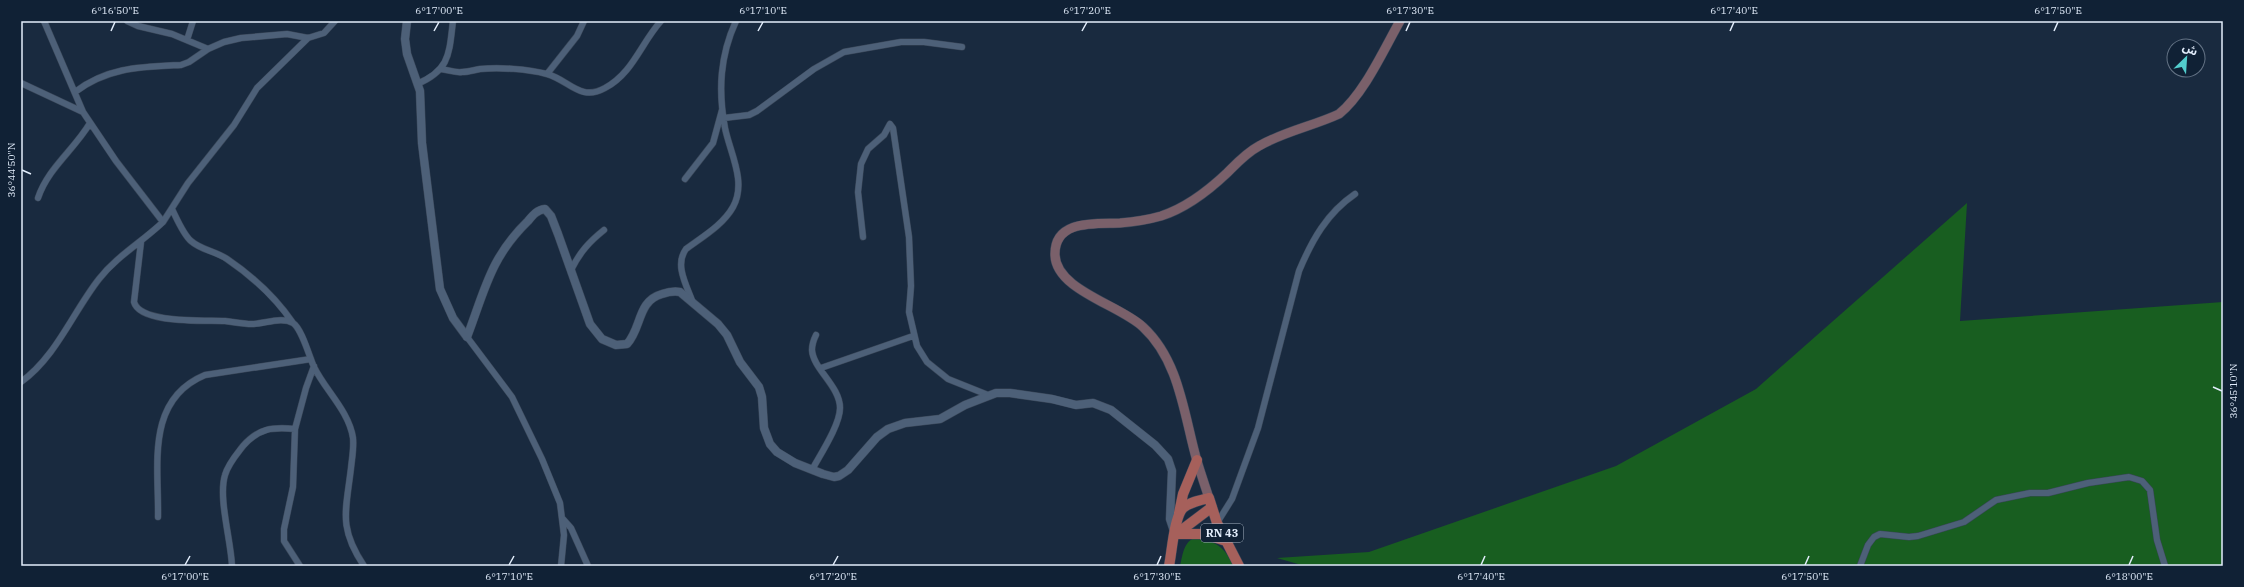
<svg xmlns="http://www.w3.org/2000/svg" width="2244" height="587" font-family="'IBM Plex Serif','Noto Sans Arabic',serif">
<rect width="100%" height="100%" fill="#192a3f"/>
<!-- forest -->
<path fill="#185e20" d="M 1967,203 L 1960,321 L 2223,302 L 2223,566 L 1305,566 L 1277,558 L 1369,552 L 1616,466 L 1756,389 Z
M 1198,537 C 1219,544 1223,546 1234,566 L 1180,566 C 1183,554 1184,539 1198,537 Z"/>
<g fill="none" stroke-linecap="round" stroke-linejoin="round">
<!-- minor casing -->
<g stroke="#3a4759" stroke-width="7">
<path id="minor" d="M 127,21 L 138,26 L 172,34 L 208,49
M 187,40 L 193,21
M 441,69 C 448,70 455,73 462,72 C 468,72 474,70 480,69 C 500,67 527,69 547,74 C 569,80 580,102 605,88 C 633,73 641,43 661,21
M 547,74 L 577,36 L 584,21
M 21,83 L 83,112
M 417,84 C 450,70 449,54 453,21
M 75,92 C 108,67 141,67 181,65 L 189,62 L 208,49 L 224,42 L 241,38 L 287,34 L 308,38 L 324,33 L 335,21
M 724,118 L 749,115 L 757,111 L 814,69 L 844,52 L 901,42 L 924,42 L 962,47
M 685,179 L 713,143 L 722,110
M 38,198 C 48,168 74,150 90,123
M 172,209 C 177,219 183,234 191,241 C 201,250 215,251 227,259 C 252,276 276,298 293,323
M 163,222 L 188,183 L 234,125 L 257,88 L 308,38
M 863,237 L 858,192 L 861,164 L 868,149 L 884,135 L 890,124 L 893,128 L 909,237 L 911,286 L 909,312 L 917,346 L 927,362 L 948,379 L 988,395
M 141,242 L 134,302 C 140,324 205,320 225,321 C 234,322 243,324 252,324 C 264,324 282,316 293,323 C 302,329 309,356 314,367 C 325,390 349,411 353,438 C 354,448 352,458 351,468 C 346,511 338,527 364,566
M 571,270 C 580,252 589,242 604,230
M 693,303 C 687,286 674,265 686,249 C 702,237 723,225 733,207 C 747,182 730,153 725,128 C 718,90 720,56 736,21
M 467,337 L 512,397 L 542,459 L 560,503 L 564,535 L 561,566
M 821,368 L 913,336
M 21,382 C 56,357 73,312 99,279 C 117,256 142,242 163,222 L 116,161 L 83,112 L 44,21
M 295,429 L 306,388 L 314,366
M 812,470 C 820,455 840,425 840,408 C 840,386 813,369 812,350 C 812,345 814,339 816,335
M 158,517 C 159,466 145,400 205,375 L 311,359
M 563,519 L 571,528 L 588,566
M 1217,523 L 1232,499 L 1258,428 L 1299,271 C 1312,240 1327,213 1355,194
M 232,566 C 231,540 218,498 225,475 C 228,464 236,455 243,446 C 259,428 272,427 295,429 L 293,487 L 284,529 L 284,541 L 300,566
M 1860,566 L 1868,545 L 1874,537 L 1880,534 L 1909,537 L 1918,536 L 1964,522 L 1996,500 L 2030,493 L 2048,493 L 2088,483 L 2129,477 L 2142,481 L 2150,490 L 2157,540 L 2165,566"/>
</g>
<!-- tertiary casing -->
<g stroke="#3a4759" stroke-width="9">
<path id="tertiary" d="M 407,21 L 405,39 L 407,54 L 420,91 L 422,143 L 440,289 L 453,318 L 467,337
M 467,337 C 485,290 490,258 528,221 C 533,215 537,210 545,209 L 551,216 L 558,234 L 590,324 L 602,339 L 616,345 L 627,344 C 642,328 637,301 662,294 C 668,292 674,291 680,292 L 718,324 L 727,335 L 740,362 L 759,387 L 762,397 L 764,428 L 770,444 L 777,452 L 795,463 L 823,474 L 834,477 L 839,476 L 848,470 L 877,437 L 888,429 L 905,423 L 940,419 L 965,405 L 996,393 L 1010,393 L 1052,399 L 1076,405 L 1093,403 L 1111,410 L 1155,445 L 1168,459 L 1172,471 L 1170,519 L 1175,534"/>
</g>
<!-- secondary casing -->
<g stroke="#3a4759" stroke-width="10">
<path id="secondary" d="M 1209,498 C 1205,486 1201,474 1197,461 C 1184,416 1180,361 1143,327 C 1120,305 1056,290 1055,255 C 1054,219 1096,224 1120,223 C 1134,222 1147,220 1161,216 C 1186,208 1208,191 1227,173 C 1237,163 1246,153 1259,146 C 1283,132 1313,126 1339,114 C 1364,94 1384,49 1400,21"/>
</g>
<!-- primary casing -->
<g stroke="#3a4759" stroke-width="11">
<path id="primary" d="M 1179,513 L 1183,494 L 1197,460
M 1179,534 L 1204,534 L 1226,541
M 1175,535 L 1212,507
M 1169,566 C 1172,552 1174,517 1183,508 C 1190,502 1200,500 1209,498 L 1217,523 L 1239,566"/>
</g>
<!-- minor -->
<use href="#minor" stroke="#4d6078" stroke-width="6"/>
<!-- tertiary -->
<use href="#tertiary" stroke="#4d6078" stroke-width="8"/>
<!-- secondary -->
<use href="#secondary" stroke="#7a606a" stroke-width="9"/>
<!-- primary -->
<use href="#primary" stroke="#a6605b" stroke-width="10"/>
</g>
<!-- ticks -->
<path fill="none" stroke="#e3eefc" stroke-width="1.5" d="M 111,31 L 115,22M 434,31 L 439,22M 758,31 L 763,22M 1082,31 L 1087,22M 1406,31 L 1410,22M 1730,31 L 1734,22M 2054,31 L 2058,22M 22,170 L 31,174M 2213,387 L 2222,391M 185,565 L 190,556M 509,565 L 514,556M 833,565 L 838,556M 1157,565 L 1161,556M 1481,565 L 1485,556M 1805,565 L 1809,556M 2129,565 L 2133,556"/>
<g text-anchor="middle" dominant-baseline="central" stroke-width="3.5" stroke-linejoin="round" paint-order="stroke">
<!-- shield labels -->
<rect fill="#102135" stroke="#a4b0c0" stroke-width="1" x="1201" y="524" width="42" height="18" rx="3"/>
<g font-size="11" font-weight="bold" fill="#e3eefc">
<text x="1222" y="533">RN 43</text>
</g>
</g>
<!-- border -->
<rect width="2244" height="587" fill="none" stroke="#102135" stroke-width="44"/>
<!-- north arrow -->
<g transform="translate(2186 58) rotate(25)"><circle r="19" fill="#102135" stroke="#647385"/>
<path d="M0-3L7 15L0 10L-7 15Z" fill="#52cdcd"/>
<text y="-6" font-size="11" font-weight="bold" text-anchor="middle" fill="#e3eefc">ش</text>
</g>
<rect x="22" y="22" width="2200" height="543" fill="none" stroke="#e3eefc" stroke-width="1.5"/>
<g font-size="10" text-anchor="middle" fill="#e3eefc">
<text x="115" y="14">6°16'50"E</text>
<text x="439" y="14">6°17'00"E</text>
<text x="763" y="14">6°17'10"E</text>
<text x="1087" y="14">6°17'20"E</text>
<text x="1410" y="14">6°17'30"E</text>
<text x="1734" y="14">6°17'40"E</text>
<text x="2058" y="14">6°17'50"E</text>
<text transform="translate(11 170) rotate(-90)" y="4">36°44'50"N</text>
<text transform="translate(2233 391) rotate(-90)" y="4">36°45'10"N</text>
<text x="185" y="580">6°17'00"E</text>
<text x="509" y="580">6°17'10"E</text>
<text x="833" y="580">6°17'20"E</text>
<text x="1157" y="580">6°17'30"E</text>
<text x="1481" y="580">6°17'40"E</text>
<text x="1805" y="580">6°17'50"E</text>
<text x="2129" y="580">6°18'00"E</text>
</g>
</svg>
